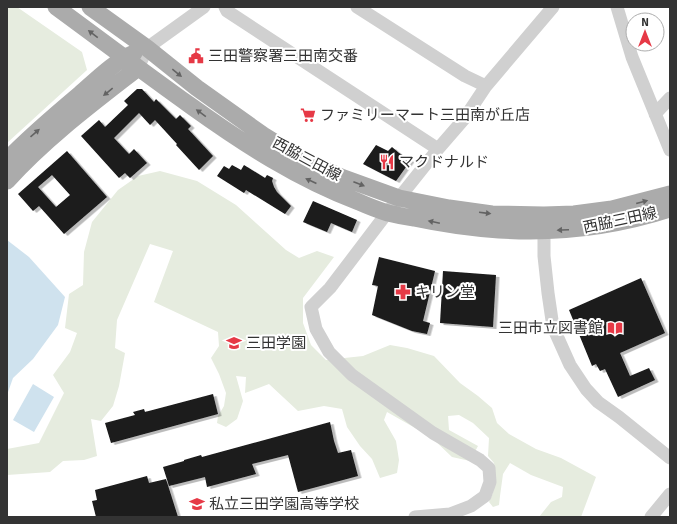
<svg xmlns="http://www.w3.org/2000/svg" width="677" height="524" font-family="Signika,'Noto Sans JP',sans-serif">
<defs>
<filter id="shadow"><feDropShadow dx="3.5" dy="2" stdDeviation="0" flood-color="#0004"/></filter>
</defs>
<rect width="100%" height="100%" fill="#fff"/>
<!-- green -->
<path fill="#e6ecdf" d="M 7,7 L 17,7 L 82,52 L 87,70 L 7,143 Z
M 160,171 L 197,181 L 236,205 L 286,250 L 299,258 L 317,251 L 334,257 L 303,298 L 303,323 L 311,345 L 326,360 L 363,356 L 390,345 L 407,348 L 434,356 L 460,383 L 478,396 L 492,408 L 497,423 L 509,434 L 536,449 L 561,458 L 596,477 L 581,517 L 539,517 L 551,502 L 562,497 L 563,487 L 531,475 L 510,463 L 503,474 L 500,496 L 499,505 L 493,507 L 489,502 L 493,493 L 495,470 L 494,463 L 488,456 L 489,438 L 473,423 L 459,415 L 448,416 L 449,430 L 478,446 L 470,461 L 452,457 L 431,437 L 387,412 L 384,420 L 396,441 L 399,460 L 397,473 L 380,478 L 372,459 L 360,446 L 347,427 L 342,409 L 324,406 L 298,411 L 269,384 L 245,393 L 246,377 L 236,376 L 243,401 L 237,419 L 226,427 L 217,423 L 218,416 L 224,406 L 226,393 L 219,374 L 211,358 L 219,346 L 218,332 L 154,302 L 173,251 L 150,244 L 117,320 L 115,348 L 125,353 L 119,386 L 113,406 L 101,421 L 91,419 L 97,456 L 84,460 L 63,461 L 50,472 L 7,475 L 7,449 L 39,443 L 64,393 L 53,375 L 70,352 L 77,333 L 65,328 L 69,294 L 83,285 L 84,252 L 92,222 L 118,190 L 138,176 Z"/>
<!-- water -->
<path fill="#cfe2ee" d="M 7,240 L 29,257 L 65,297 L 58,325 L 33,359 L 13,378 L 7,395 Z
M 33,384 L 54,397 L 34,432 L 13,420 Z"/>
<!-- building -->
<path fill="#1a1a1a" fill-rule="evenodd" filter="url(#shadow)" d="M 137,89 L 142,89 L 154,102 L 156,99 L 176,119 L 180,115 L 191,126 L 188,129 L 213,156 L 199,170 L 176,145 L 177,144 L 155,120 L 150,125 L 139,113 L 114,138 L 129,154 L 134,149 L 147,163 L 130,178 L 125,173 L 119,178 L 81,136 L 99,120 L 105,127 L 128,105 L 124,101 Z
M 376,145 L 388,151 L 392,147 L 399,153 L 411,160 L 396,181 L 363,164 Z
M 67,151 L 107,197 L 64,234 L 39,206 L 33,211 L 18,194 ZM 52,175 L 70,195 L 56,207 L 38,187 Z
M 232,165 L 241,170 L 244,165 L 265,178 L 267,175 L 273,178 L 272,181 L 274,187 L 277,192 L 291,206 L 285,214 L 246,190 L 244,193 L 217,176 L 224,166 L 229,169 Z
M 313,201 L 357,220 L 352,232 L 331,223 L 327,232 L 303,222 Z
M 379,257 L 435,271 L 423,321 L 430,323 L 427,334 L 412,331 L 372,315 L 378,286 L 372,285 Z
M 443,271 L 496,275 L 493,327 L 440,323 Z
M 641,278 L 665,333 L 620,353 L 630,376 L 649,368 L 655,380 L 618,397 L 605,369 L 600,371 L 596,364 L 592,366 L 569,310 Z
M 213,394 L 218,414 L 111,443 L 105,423 L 135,415 L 133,412 L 144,409 L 145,412 Z
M 330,422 L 334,441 L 338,453 L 351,450 L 358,476 L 298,492 L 288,455 L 252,464 L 256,474 L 207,487 L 205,477 L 169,486 L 163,467 L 184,461 L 184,460 L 201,455 L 202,457 Z
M 147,476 L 149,483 L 166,479 L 178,517 L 96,517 L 92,501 L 97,500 L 95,490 Z"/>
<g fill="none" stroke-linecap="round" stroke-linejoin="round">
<!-- minor -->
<path stroke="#d0d0d0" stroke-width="13" d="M 225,7 L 227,11 L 438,149
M 357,7 L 465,76 L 486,86
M 617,7 L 632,57 L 670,150
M 138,68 L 147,48 L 204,7
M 655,114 L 670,98
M 544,223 L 544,256 L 548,293 L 553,327 L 570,365 L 586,389 L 598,402 L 619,417 L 670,458
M 415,517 L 450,514 L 471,506 L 485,496 L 490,482 L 489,468 L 480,460 L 433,433 L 352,375 L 329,352 L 316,329 L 311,307 L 330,288 L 387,213 L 438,149 L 464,119 L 486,86 L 553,7
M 651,517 L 670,494"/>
<!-- major -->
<path stroke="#ababab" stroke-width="17" d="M 56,7 C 101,40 146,74 191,106 C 244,144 298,179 359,202 C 368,206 378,210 388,213 C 396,215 406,217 414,218 C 442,224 470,228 499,230 C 558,234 614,227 670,209
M 90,7 L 147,48 L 197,88 L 263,135 L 302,159 L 341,177 L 399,198 L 449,208 L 492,214 L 544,215 L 574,214 L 612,209 L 670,194
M 7,160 C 30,136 55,115 80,94 C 96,80 115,61 134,53
M 7,181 C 46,138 93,103 138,68"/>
</g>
<!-- one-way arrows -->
<defs><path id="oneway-solid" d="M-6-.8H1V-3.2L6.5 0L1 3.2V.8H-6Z"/></defs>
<g fill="#636363">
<use href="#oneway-solid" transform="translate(93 34) rotate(-143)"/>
<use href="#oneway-solid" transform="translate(177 73) rotate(39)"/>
<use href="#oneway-solid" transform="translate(108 92) rotate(141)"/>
<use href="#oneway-solid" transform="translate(201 113) rotate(-144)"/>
<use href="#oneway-solid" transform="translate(35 133) rotate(-41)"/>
<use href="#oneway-solid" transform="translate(311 181) rotate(-155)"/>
<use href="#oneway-solid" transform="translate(359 184) rotate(21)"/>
<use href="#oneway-solid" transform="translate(642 202) rotate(-15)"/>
<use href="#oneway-solid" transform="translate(485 213) rotate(7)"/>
<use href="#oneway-solid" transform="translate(434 222) rotate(-168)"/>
<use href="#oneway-solid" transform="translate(563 230) rotate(177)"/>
</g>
<!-- icons -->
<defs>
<g id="civic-bare" transform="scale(1.2)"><path d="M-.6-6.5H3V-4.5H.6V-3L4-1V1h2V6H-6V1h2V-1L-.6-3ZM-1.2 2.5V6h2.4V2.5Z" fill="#e63946" stroke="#fff" stroke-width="2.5" paint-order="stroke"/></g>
<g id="supermarket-bare" transform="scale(1.2)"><path d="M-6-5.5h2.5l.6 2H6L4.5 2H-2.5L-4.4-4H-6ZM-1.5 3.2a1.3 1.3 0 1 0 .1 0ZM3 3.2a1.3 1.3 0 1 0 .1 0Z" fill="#e63946" stroke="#fff" stroke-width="2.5" paint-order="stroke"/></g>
<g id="restaurant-bare" transform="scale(1.2)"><path d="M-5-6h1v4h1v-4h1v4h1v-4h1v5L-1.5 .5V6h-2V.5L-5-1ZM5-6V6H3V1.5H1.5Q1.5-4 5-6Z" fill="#e63946" stroke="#fff" stroke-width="2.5" paint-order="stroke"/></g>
<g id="pharmacy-bare" transform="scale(1.2)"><path d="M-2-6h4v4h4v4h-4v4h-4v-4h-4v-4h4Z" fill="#e63946" stroke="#fff" stroke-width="2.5" paint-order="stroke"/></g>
<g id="library-bare" transform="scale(1.2)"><path d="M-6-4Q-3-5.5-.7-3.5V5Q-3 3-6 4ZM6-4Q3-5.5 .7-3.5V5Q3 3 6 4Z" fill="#e63946" stroke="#fff" stroke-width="2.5" paint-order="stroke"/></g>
<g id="school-bare" transform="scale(1.2)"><path d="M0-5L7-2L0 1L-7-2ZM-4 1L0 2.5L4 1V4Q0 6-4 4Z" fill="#e63946" stroke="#fff" stroke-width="2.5" paint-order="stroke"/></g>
</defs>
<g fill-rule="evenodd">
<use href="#civic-bare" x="196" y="56"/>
<use href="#supermarket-bare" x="308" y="115"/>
<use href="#restaurant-bare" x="387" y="162"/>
<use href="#pharmacy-bare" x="403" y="292"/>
<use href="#library-bare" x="615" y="328"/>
<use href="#school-bare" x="234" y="343"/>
<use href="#school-bare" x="197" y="504"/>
</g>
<g text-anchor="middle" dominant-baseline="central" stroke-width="4" stroke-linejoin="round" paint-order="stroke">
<!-- poi labels -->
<g font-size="15" fill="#333" stroke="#fff" text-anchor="start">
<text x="208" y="56">三田警察署三田南交番</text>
<text x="320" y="115">ファミリーマート三田南が丘店</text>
<text x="399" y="162">マクドナルド</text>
<text x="415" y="292">キリン堂</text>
<text x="603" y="328" text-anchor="end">三田市立図書館</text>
<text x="246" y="343">三田学園</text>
<text x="209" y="504">私立三田学園高等学校</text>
</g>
<!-- street labels -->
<g font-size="15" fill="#333" stroke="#fff">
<text transform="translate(307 159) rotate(28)">西脇三田線</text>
<text transform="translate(620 220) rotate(-12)">西脇三田線</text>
</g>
</g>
<!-- border -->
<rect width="677" height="524" fill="none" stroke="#333333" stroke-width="16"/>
<!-- north arrow -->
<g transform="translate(645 32)"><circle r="19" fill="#ffffff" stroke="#adadad"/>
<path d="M0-3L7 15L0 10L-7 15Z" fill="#e63946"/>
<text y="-6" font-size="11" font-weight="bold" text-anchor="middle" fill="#333333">N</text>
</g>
</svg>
